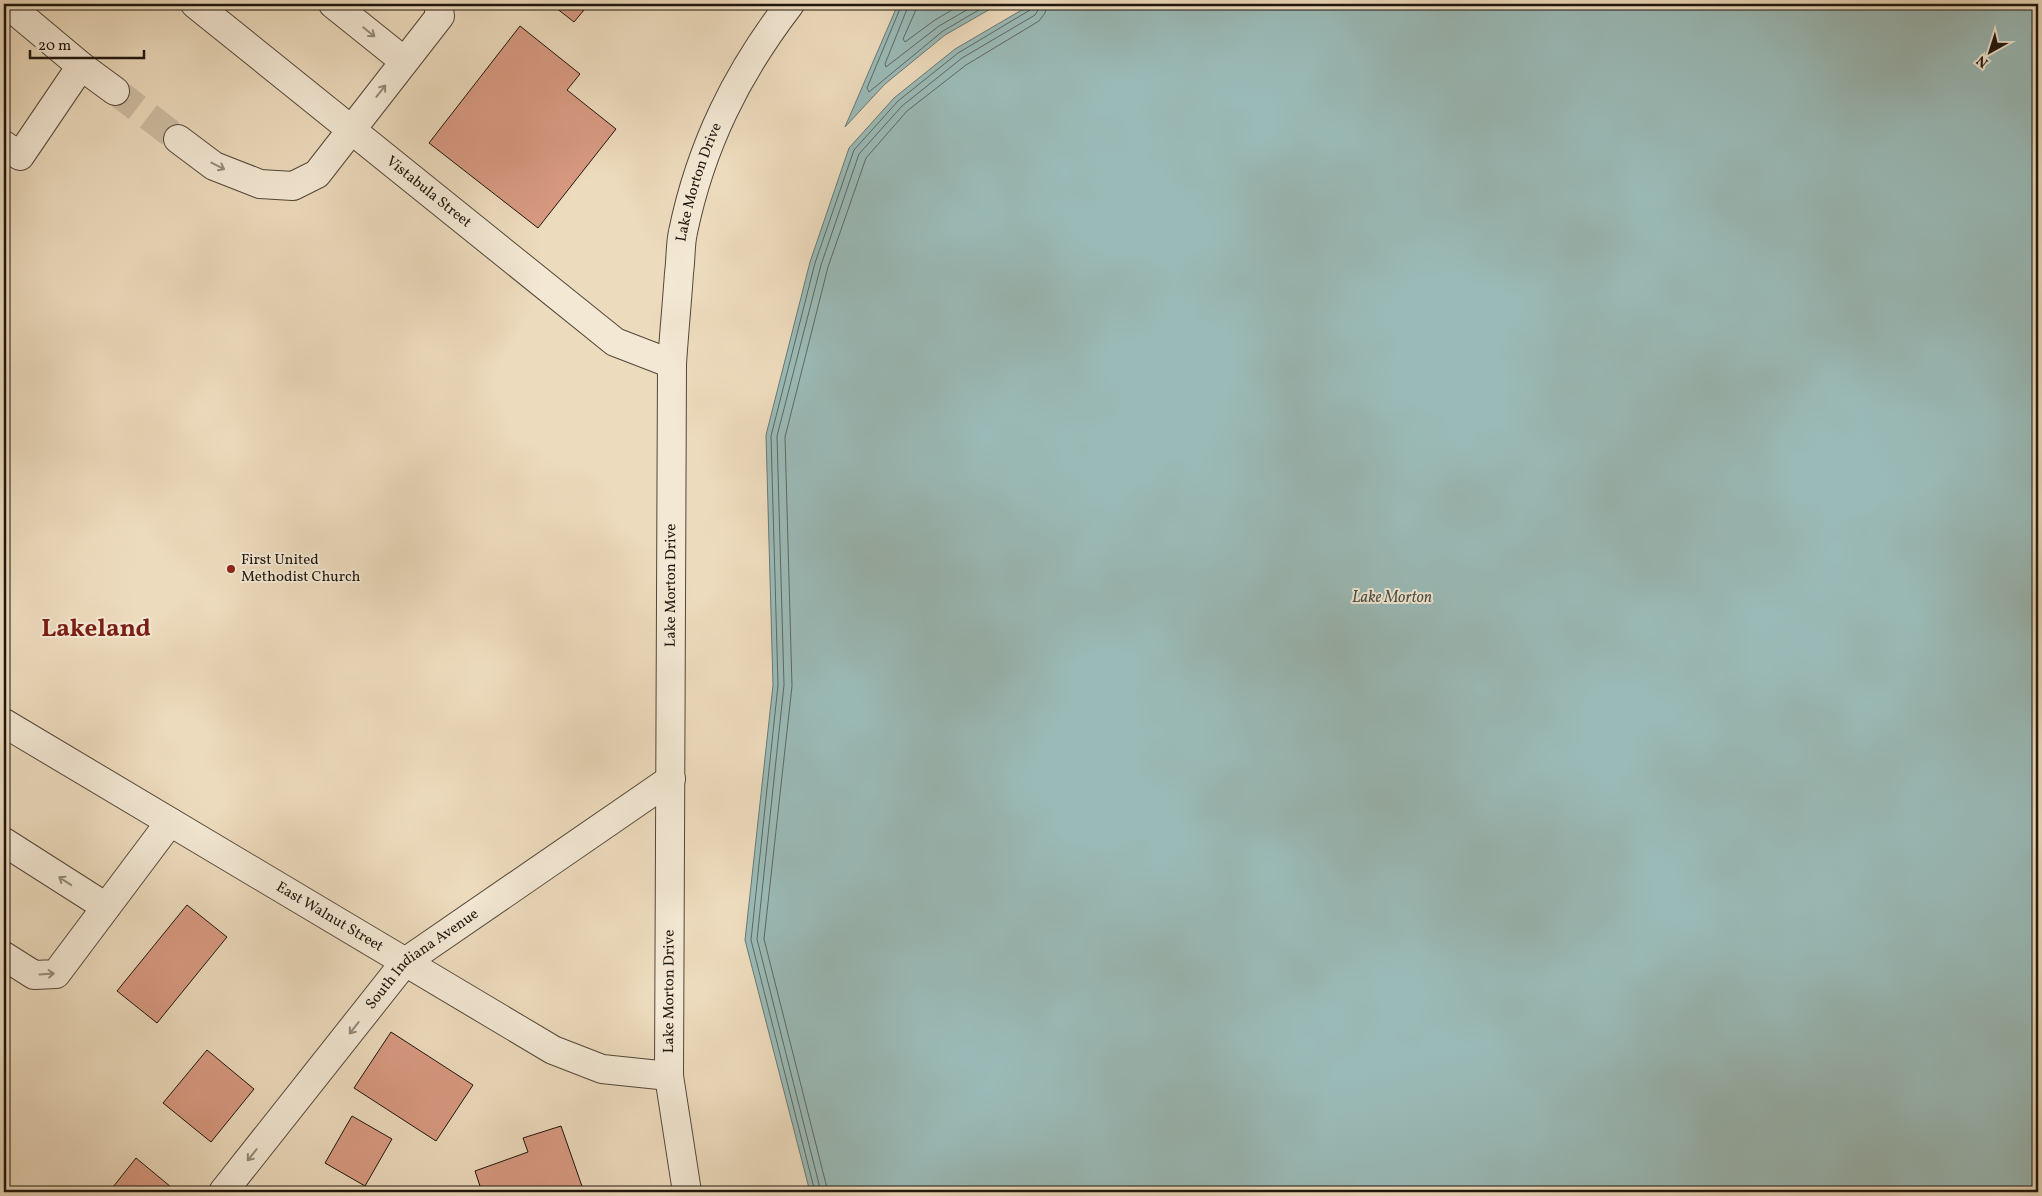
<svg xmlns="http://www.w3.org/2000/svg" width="2042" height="1196" font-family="Vollkorn,serif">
<rect width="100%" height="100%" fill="#eddbbd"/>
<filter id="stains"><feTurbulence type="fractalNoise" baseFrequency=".004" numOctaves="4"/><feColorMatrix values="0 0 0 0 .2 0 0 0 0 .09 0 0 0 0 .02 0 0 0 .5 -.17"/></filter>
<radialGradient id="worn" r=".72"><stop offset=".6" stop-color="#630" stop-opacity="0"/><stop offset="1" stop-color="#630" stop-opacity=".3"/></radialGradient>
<!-- water -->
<path fill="#9abab7" stroke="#687873" d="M 898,4 L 999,4 L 945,35 L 885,84 L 845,127 Z
M 1032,4 L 2038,4 L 2038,1192 L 810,1192 L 745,940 L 773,685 L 766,435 L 810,262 L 849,148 L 894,98 L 955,49 Z"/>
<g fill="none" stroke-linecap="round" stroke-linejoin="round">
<!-- shore -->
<path stroke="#5c6862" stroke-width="1" d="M 902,4 L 867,88 L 869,92 L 943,31 L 989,4
M 909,4 L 885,64 L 886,67 L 939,26 L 977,4
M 916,4 L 915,12 L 903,39 L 905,42 L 935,20 L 962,4
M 815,1192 L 751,940 L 778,685 L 771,436 L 815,263 L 854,150 L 898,101 L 958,53 L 1030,10 L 1033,4
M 821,1192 L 757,939 L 784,685 L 777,436 L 821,265 L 859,154 L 902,106 L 962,58 L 1035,15 L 1038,10 L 1039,4
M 828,1192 L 764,939 L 792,686 L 785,437 L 828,267 L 866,158 L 907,111 L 966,65 L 1039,21 L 1045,13 L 1047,4"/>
</g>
<!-- building -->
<path fill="#d89a82" stroke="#1e160d" d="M 551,4 L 589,4 L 574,22 Z
M 520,26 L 580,74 L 567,90 L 616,129 L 538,228 L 429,143 Z
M 187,905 L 227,937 L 157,1023 L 117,991 Z
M 391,1032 L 473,1085 L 436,1141 L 354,1088 Z
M 207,1050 L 254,1089 L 211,1142 L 163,1103 Z
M 352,1116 L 392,1139 L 365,1186 L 325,1163 Z
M 561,1126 L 584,1192 L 482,1192 L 475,1171 L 528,1152 L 523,1138 Z
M 136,1158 L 171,1187 L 167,1192 L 109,1192 Z
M 4,1183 L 15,1192 L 4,1192 Z"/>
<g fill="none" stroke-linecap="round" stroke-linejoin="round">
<!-- minor-tunnel -->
<path stroke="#cebda3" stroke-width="28" stroke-dasharray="28 14" stroke-linecap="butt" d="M 115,91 L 178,139"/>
<!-- minor casing -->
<g stroke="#524739" stroke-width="30">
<g id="minor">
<path id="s1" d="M 195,4 L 615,342 L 672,364"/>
<path d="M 333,4 L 404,61"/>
<path d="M 81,66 L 115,91"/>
<path d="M 178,139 L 214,166 L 260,184 L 293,186 L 317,174 L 440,16 L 438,4"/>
<path d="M 4,145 L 20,156 L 81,66 L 7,4"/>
<path id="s2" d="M 4,723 L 553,1050 L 602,1069 L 669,1076"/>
<path d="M 4,842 L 106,907"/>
<path d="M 4,956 L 34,975 L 56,974 L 170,822"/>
<path id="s3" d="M 223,1192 L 405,962 L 671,779"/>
<path id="s4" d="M 687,1192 L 669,1076 L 672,364 C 674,333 677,303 679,273 C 681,259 680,245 683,232 C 701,145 737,73 790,4"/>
</g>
</g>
<!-- minor -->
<use href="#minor" stroke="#f3e8d4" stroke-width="28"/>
</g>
<!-- one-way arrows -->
<defs><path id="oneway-shaft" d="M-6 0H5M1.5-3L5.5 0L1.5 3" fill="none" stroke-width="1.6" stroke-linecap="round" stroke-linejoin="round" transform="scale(1.25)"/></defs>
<g stroke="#938a7a">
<use href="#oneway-shaft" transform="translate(369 32) rotate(39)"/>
<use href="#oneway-shaft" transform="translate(381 91) rotate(-52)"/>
<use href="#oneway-shaft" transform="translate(218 166) rotate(27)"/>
<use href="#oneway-shaft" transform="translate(65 881) rotate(-147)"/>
<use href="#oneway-shaft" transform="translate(47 974) rotate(-4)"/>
<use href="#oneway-shaft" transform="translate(354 1028) rotate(128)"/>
<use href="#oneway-shaft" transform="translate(252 1155) rotate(129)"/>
</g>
<!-- markers -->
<circle fill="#8f2418" stroke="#f3e8d4" stroke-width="2" cx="231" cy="569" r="5"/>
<g text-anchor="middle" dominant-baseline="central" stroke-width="4" stroke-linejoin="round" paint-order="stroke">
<!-- street labels -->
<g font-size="15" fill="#1e160d" stroke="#f3e8d4">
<text stroke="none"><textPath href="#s4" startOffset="1014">Lake Morton Drive</textPath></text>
<text stroke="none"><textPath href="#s1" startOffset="300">Vistabula Street</textPath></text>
<text stroke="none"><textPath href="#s4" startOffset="608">Lake Morton Drive</textPath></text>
<text stroke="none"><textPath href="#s2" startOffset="379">East Walnut Street</textPath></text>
<text stroke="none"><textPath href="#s3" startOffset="308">South Indiana Avenue</textPath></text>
<text stroke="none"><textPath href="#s4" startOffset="202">Lake Morton Drive</textPath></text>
</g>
<!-- poi labels -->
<g font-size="15" fill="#1e160d" stroke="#f3e8d4" text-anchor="start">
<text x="241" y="560">First United<tspan x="241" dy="17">Methodist Church</tspan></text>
</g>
<!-- water labels -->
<g font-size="16" font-style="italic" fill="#494f48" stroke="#f3e8d4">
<text x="1392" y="598">Lake Morton</text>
</g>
<!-- town labels -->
<g font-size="25" font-weight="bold" fill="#7a1f14" stroke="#f3e8d4">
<text x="96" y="629">Lakeland</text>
</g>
</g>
<!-- margin -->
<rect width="2042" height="1196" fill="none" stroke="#eddbbd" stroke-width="20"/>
<rect x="5" y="5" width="2032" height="1186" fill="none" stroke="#1e160d" stroke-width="2.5"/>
<rect x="10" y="10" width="2022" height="1176" fill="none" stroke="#1e160d"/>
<!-- north arrow -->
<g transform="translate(1990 52) rotate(219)" stroke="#f3e8d4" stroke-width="4" paint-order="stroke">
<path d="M0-4L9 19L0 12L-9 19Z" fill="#1e160d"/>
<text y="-8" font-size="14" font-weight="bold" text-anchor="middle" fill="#1e160d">N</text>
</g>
<!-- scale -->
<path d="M30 50v8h114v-8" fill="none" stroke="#1e160d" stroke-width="2.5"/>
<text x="38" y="50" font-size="15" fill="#1e160d" stroke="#f3e8d4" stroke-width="4" paint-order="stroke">20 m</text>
<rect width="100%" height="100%" filter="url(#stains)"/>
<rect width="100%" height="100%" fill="url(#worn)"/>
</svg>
